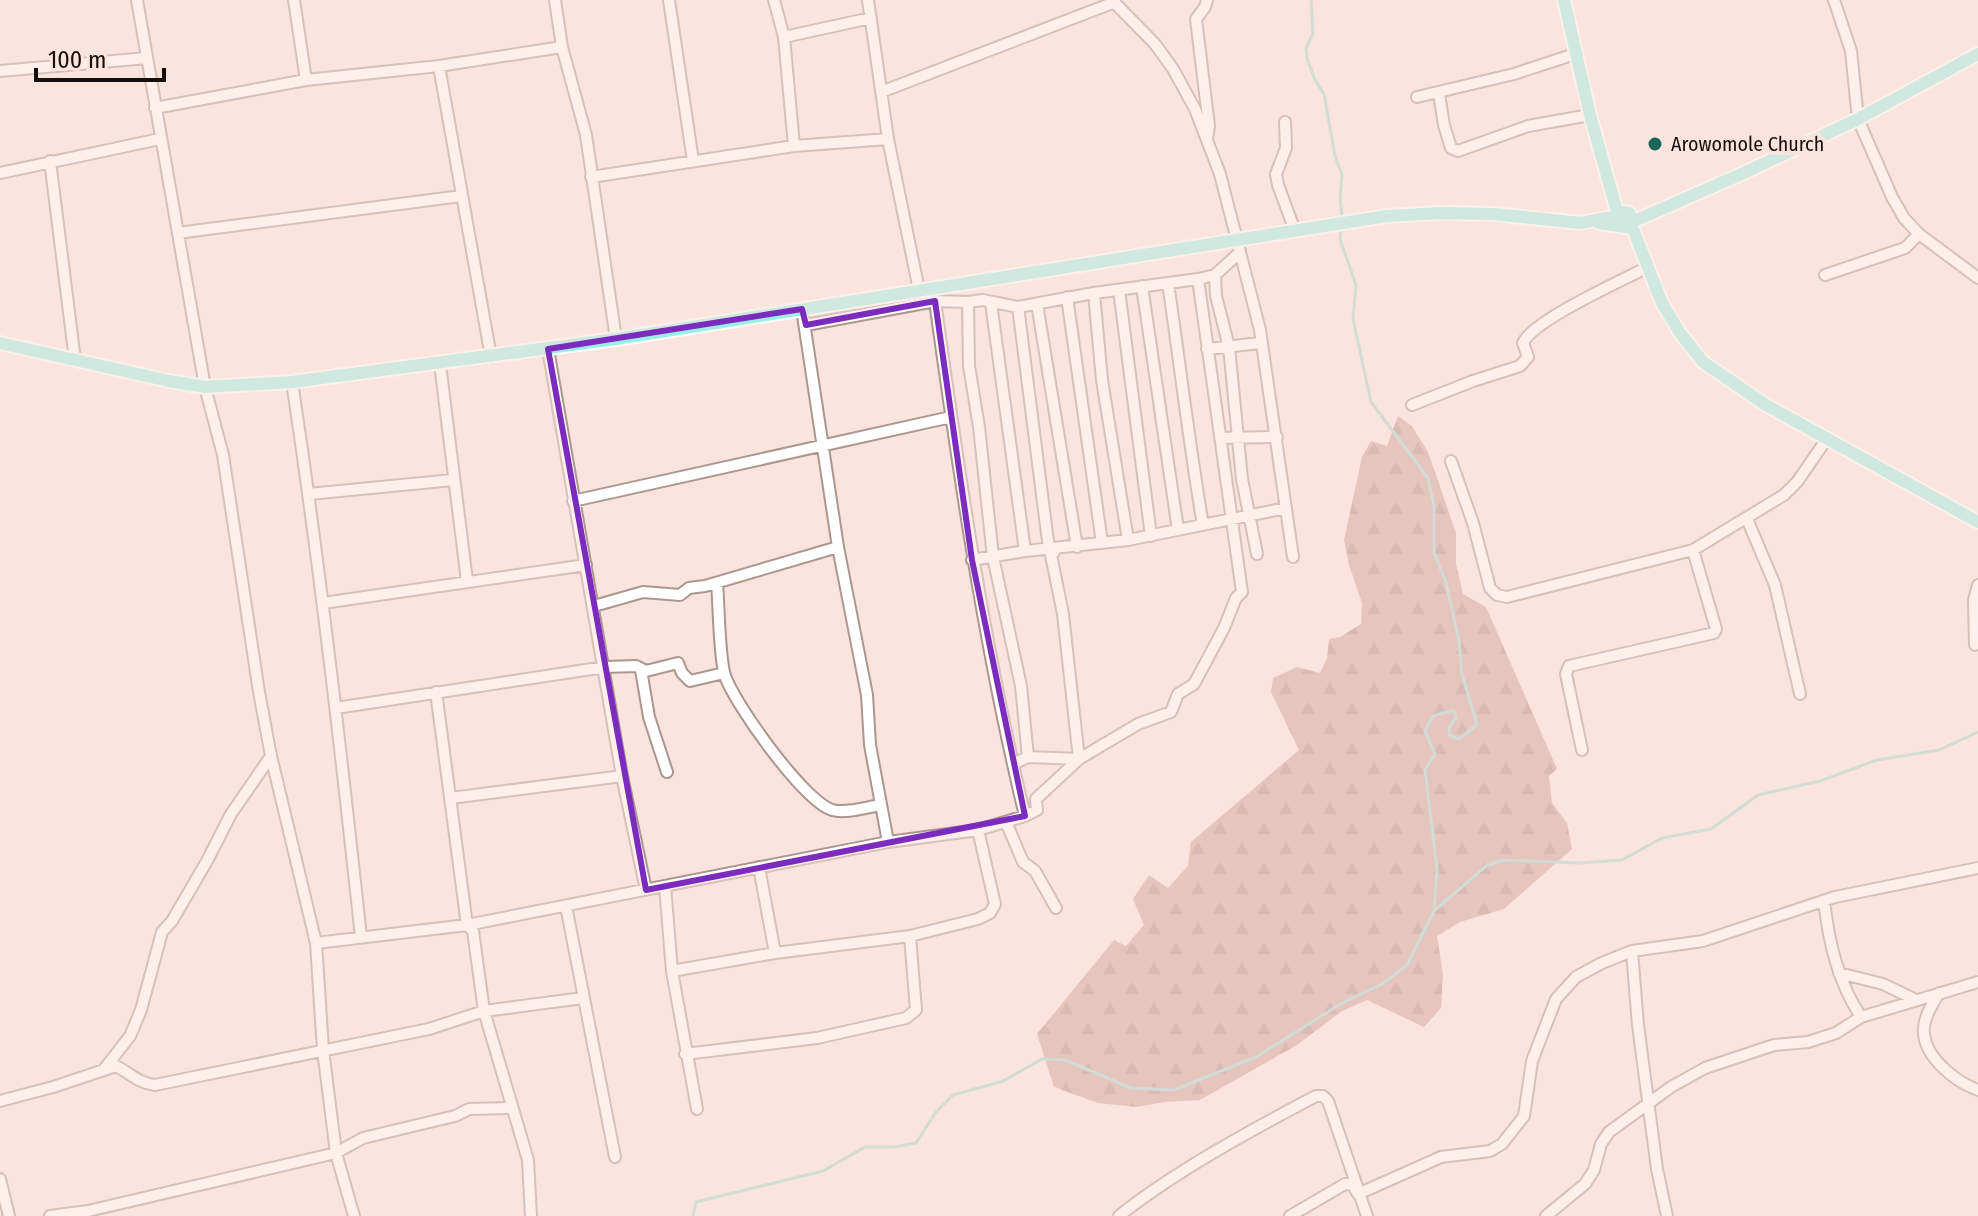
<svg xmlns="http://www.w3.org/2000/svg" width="1978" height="1216" font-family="'Fira Sans Condensed',sans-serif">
<defs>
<pattern id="forest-firs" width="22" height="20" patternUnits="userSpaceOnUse" patternTransform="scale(2)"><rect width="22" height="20" fill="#cca196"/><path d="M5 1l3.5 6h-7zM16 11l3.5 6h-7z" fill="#ae8980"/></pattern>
</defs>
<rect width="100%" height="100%" fill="#fbe4dd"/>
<!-- forest -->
<path fill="url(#forest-firs)" d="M 1398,416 L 1412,426 L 1428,452 L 1456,533 L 1456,564 L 1463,594 L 1486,607 L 1557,769 L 1549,776 L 1552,803 L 1567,823 L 1572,849 L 1504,909 L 1460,922 L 1437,936 L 1443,975 L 1441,1008 L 1424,1027 L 1367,1000 L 1342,1011 L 1297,1045 L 1200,1100 L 1165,1102 L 1136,1107 L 1098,1103 L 1054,1087 L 1037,1034 L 1114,940 L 1126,946 L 1144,925 L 1133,899 L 1149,875 L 1168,888 L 1188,866 L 1191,842 L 1299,750 L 1271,692 L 1273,678 L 1297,667 L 1320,673 L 1327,658 L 1329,639 L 1340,637 L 1361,624 L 1362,603 L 1349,565 L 1344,540 L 1362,457 L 1371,441 L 1387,446 Z"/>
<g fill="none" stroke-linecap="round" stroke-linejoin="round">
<!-- stream -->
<path stroke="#a0d2c9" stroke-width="3" d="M 1311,0 L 1313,33 L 1306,48 L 1307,58 L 1315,80 L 1324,94 L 1335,156 L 1342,175 L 1340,197 L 1342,219
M 1341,227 L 1340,239 L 1356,285 L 1353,319 L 1371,402 L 1428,478 L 1434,506 L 1434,552 L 1446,583 L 1459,641 L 1462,674 L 1477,725 L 1459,739 L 1449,735 L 1450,726 L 1456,718 L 1454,710 L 1433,716 L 1425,731 L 1435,754 L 1425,770 L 1437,869 L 1434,911
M 693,1216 L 696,1202 L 823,1171 L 865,1147 L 894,1147 L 916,1143 L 936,1112 L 953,1095 L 1003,1081 L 1042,1059 L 1065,1060 L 1131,1088 L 1174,1090 L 1256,1057 L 1342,1003 L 1382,984 L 1407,965 L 1434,911 L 1486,866 L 1502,860 L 1579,863 L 1622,860 L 1662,838 L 1711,829 L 1758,795 L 1820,781 L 1877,760 L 1939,750 L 1978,732"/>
<!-- minor casing -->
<g stroke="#ac9690" stroke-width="14">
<path id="minor" d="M 137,0 L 205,387 L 223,455 L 259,692 L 271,756 L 316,943 L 323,1050 L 336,1153 L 354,1216
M 294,0 L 306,80
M 555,0 L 562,47 L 586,135 L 616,339
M 669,0 L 693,161
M 774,0 L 784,37 L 794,146
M 868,0 L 888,139 L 919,290
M 1112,0 L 1155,44 L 1173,69 L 1195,109 L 1220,174 L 1260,330 L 1293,557
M 1207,0 L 1205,7 L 1196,19 L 1209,126 L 1207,138
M 1834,0 L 1851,51 L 1858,119 L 1892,197 L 1904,218 L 1919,234 L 1978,278
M 784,37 L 871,18
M 439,66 L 491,357
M 0,71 L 147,58
M 881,92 L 1115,2
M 1439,94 L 1444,125 L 1451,148 L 1458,151 L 1528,126 L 1590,115
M 1417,97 L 1514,74 L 1575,54
M 155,108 L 306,80 L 439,66 L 562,47
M 1285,122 L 1286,148 L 1276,174 L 1278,185 L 1295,231
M 50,161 L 75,360
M 0,173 L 160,139
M 591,177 L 794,146 L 888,139
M 178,233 L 461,196
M 1215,275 L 1216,296 L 1229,347 L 1242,479 L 1257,554
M 1825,275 L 1905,248 L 1919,234
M 1168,283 C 1180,364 1189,444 1203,525
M 1142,286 L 1178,530
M 1119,290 L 1151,536
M 1094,293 L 1102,380 L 1128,540
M 1067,297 L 1102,543
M 935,301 C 959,474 984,646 1025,816
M 968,302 L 969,366 L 979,427 L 993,557 L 1021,686 L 1028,757
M 991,303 L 1025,551
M 1037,304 L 1077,547
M 802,309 L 838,547 L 867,695 L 870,745 L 888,842
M 806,325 L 935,301 L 968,302 L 983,300 L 1018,307 L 1094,293 L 1198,279 L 1215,275 L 1239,253
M 548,349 L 622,776 L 646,890
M 1207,349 L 1260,343
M 440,364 L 467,581
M 292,382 C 320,567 341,752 361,937
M 1412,405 L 1473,381 L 1520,366 L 1528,357 L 1523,343 C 1532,321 1621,281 1646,268
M 1220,438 L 1277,437
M 1451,461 L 1473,523 L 1490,588 L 1497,595 L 1507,597 L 1693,550 L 1784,495 L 1797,482 L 1826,440
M 309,494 L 453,480
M 573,501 L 951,417
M 1747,519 L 1775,585 L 1800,694
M 972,560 L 1025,551 L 1128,540 L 1286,508
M 717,583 C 719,605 719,657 725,676 C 736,706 803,800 832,810 C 846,814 867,807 881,805
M 323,603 L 586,565
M 594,606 L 643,592 L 680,595 L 689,588 L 705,586 L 838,547
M 1975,645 L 1974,600 L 1978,585
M 641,670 L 649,717 L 667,772
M 436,692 L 467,925 L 473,931 L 484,1011 L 528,1160 L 531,1216
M 336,708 L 605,667 L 636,666 L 646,671 L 678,663 L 682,673 L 690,681 L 724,673
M 1582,750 L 1566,674 L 1569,666 L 1714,633 L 1716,629 L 1693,550
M 1013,764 L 1028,757 L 1079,759 L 1138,724 L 1171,712 L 1178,694 L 1194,684 L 1224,628 L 1236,598 L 1242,592 L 1198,279
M 451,798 L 622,776
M 1006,822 L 1023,862 L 1035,871 L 1056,908
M 759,867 L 775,953
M 665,886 L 672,971 L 697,1109
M 1824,901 C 1829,943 1838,982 1861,1017
M 566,906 L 615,1157
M 316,943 L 467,925 L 888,842 L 978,830 L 1025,816 L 1037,810 L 1036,799 L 1079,759 L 1063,614 L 1051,555 L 1054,552 L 1049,549 L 1018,307
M 1632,951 L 1638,1025 L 1657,1169 L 1667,1216
M 672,971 L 775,953 L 910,936 L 978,919 L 990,913 L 995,904 L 978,830
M 1839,973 L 1883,984 L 1916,1000
M 1939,993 C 1933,1003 1925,1015 1924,1027 C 1921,1056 1956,1082 1978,1090
M 685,1054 L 817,1038 L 906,1018 L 916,1010 L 910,936
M 105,1068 L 130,1036 L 141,1010 L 162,932 L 172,921 L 207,861 L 231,814 L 271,756
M 0,1101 L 53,1087 L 116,1066 C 130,1073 138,1083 155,1085 L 429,1029 L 484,1011 L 583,998
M 0,1179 L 9,1216
M 50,1216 L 88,1211 L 336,1153 L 363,1138 L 455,1116 L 469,1109 L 511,1108
M 1119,1216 C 1174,1172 1253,1129 1316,1096 L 1323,1096 L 1328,1101 L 1367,1216
M 1290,1216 L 1345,1184 L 1353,1185 L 1358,1194 L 1441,1157 L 1490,1151 L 1502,1144 L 1524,1116 L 1532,1061 L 1556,999 L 1576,977 L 1602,963 L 1632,951 L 1703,941 L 1835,897 L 1978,868
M 1546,1216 L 1585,1184 L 1594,1170 L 1601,1144 L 1609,1132 L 1671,1087 L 1705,1068 L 1774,1045 L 1808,1042 L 1836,1033 L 1861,1017 L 1978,982"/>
</g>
<!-- major casing -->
<g stroke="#fff" stroke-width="16">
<path id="major" d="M 1564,0 L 1590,115 L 1618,215
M 1632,222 L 1746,172 L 1858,119 L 1978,54
M 1599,223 L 1626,227 L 1632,222 L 1629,213 L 1623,212 L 1618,215 L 1620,226
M 1631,224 L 1662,303 L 1680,333 L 1703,362 L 1766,405 L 1978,522
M 0,343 L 169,381 L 205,387 L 292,382 L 616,339 L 1387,216 L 1441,213 L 1494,214 L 1580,223 L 1618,216"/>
</g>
<!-- minor -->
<use href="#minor" stroke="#fff" stroke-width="10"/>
<!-- major -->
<use href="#major" stroke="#9befe5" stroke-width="12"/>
</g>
<!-- marked area -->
<path d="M0 0H1978V1216H0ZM 935,301 L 972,560 L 1025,816 L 646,890 L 548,349 L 802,309 L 806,325 Z" fill="#fbe4dd" fill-opacity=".55" fill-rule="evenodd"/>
<path fill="none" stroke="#7b2cbf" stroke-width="6" stroke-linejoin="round" d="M 935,301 L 972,560 L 1025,816 L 646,890 L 548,349 L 802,309 L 806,325 Z"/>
<!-- markers -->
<circle fill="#1a645b" stroke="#fbe4dd" stroke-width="3" cx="1655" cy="144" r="8"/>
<g text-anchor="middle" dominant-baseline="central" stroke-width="8" stroke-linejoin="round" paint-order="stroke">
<!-- poi labels -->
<g font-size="20" fill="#160f0d" stroke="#fbe4dd" text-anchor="start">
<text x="1671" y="144">Arowomole Church</text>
</g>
</g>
<!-- scale -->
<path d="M36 68v12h128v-12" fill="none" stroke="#160f0d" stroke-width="4"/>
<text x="48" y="68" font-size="24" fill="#160f0d" stroke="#fbe4dd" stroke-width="6" paint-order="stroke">100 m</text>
</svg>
